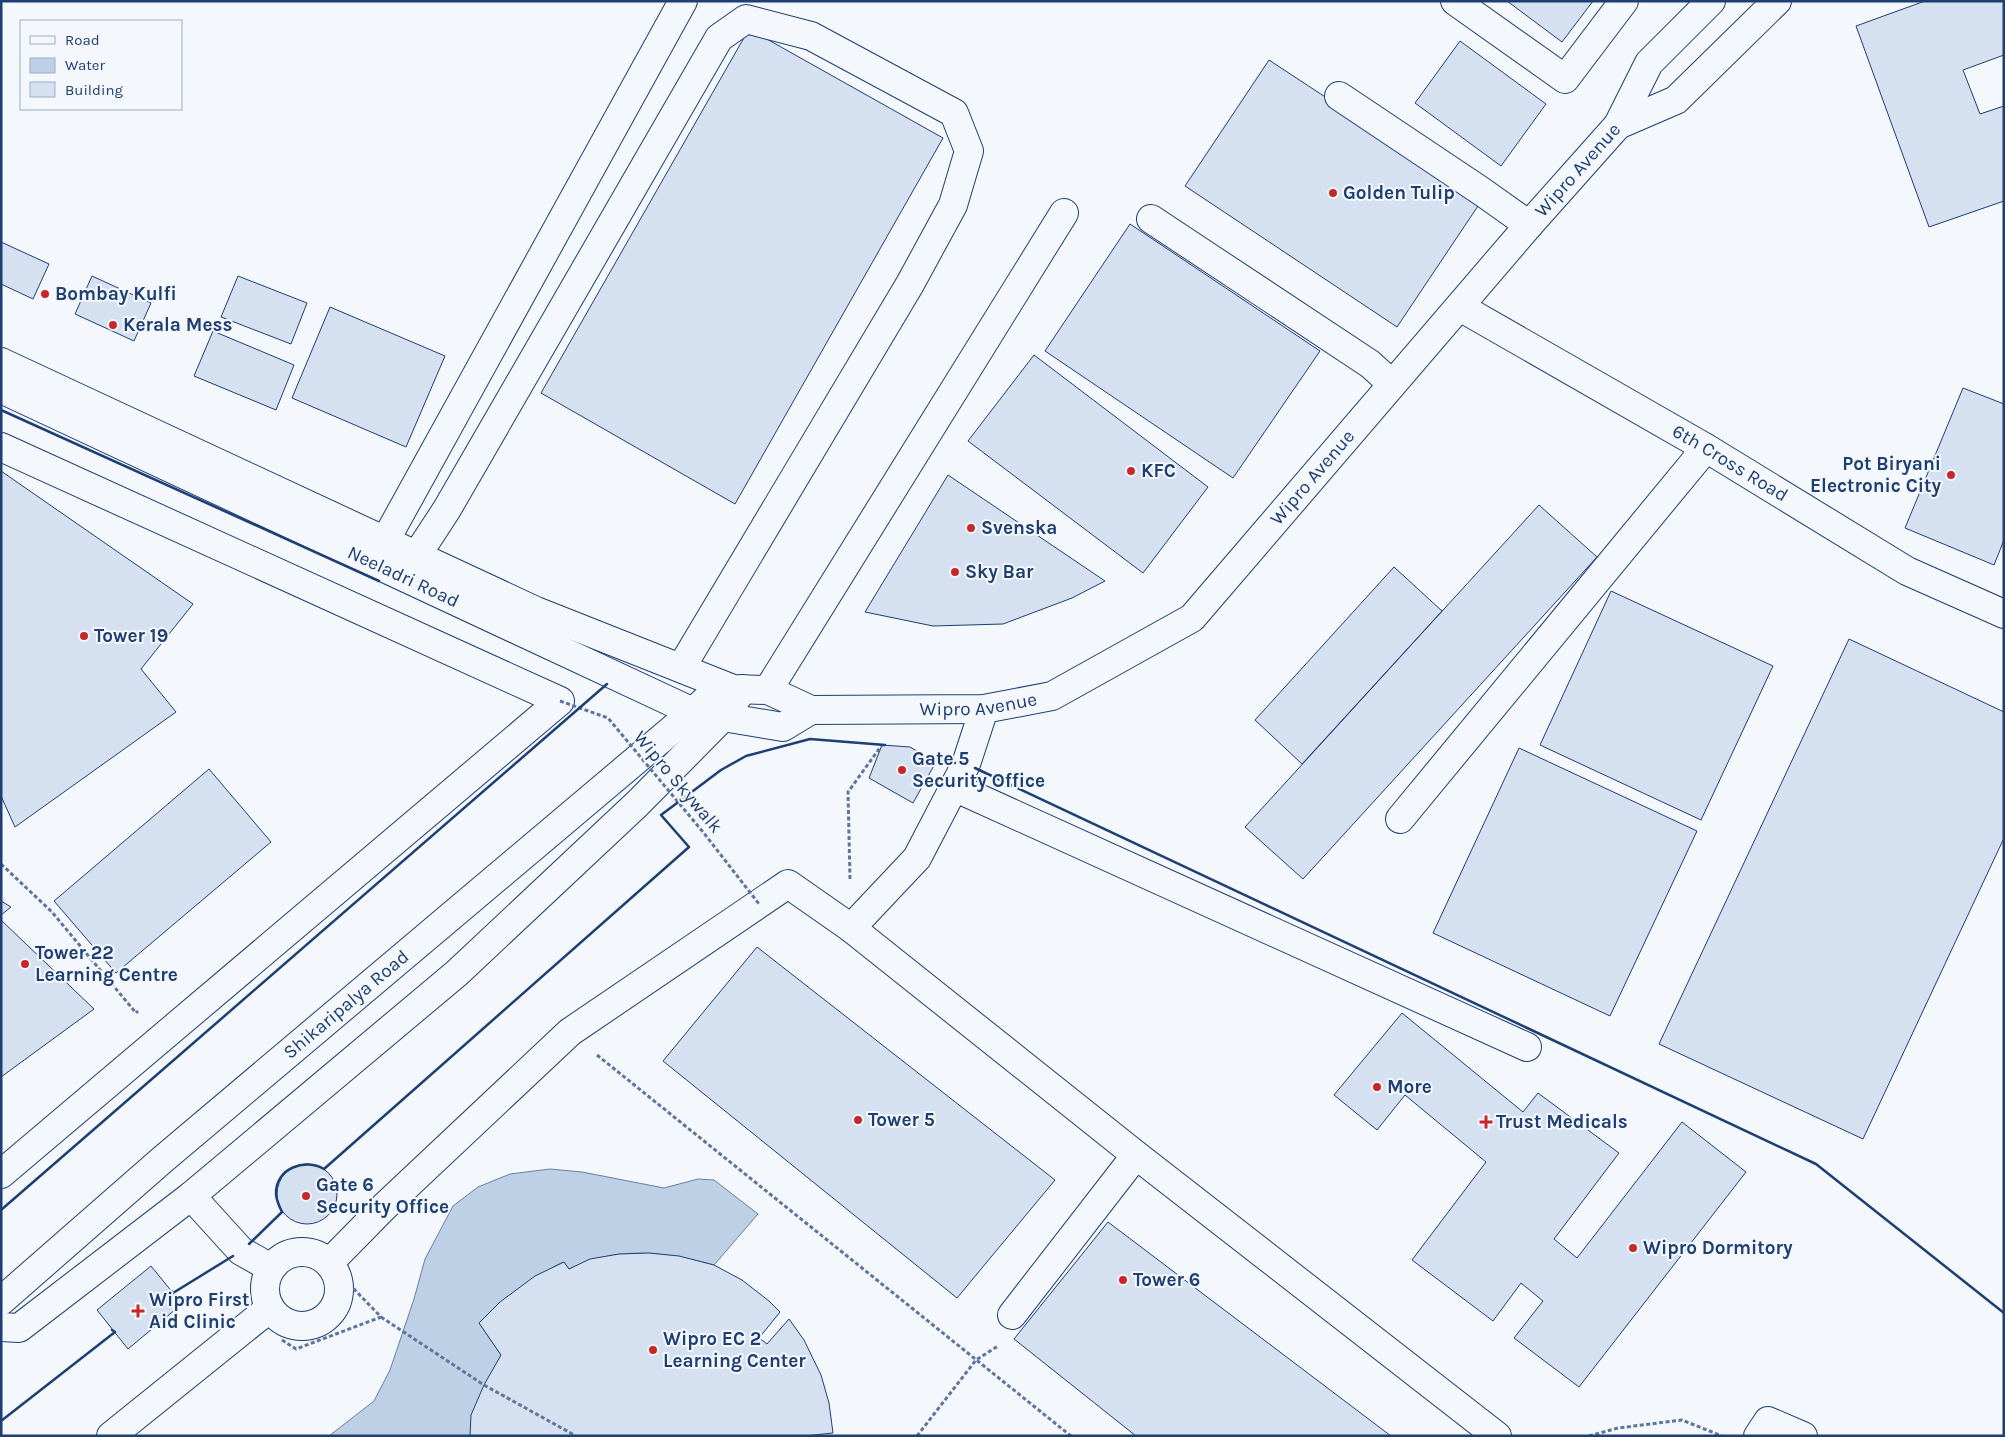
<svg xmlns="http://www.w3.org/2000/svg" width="2005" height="1437" font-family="Karla,sans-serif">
<rect width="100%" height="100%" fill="#f4f7fb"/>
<!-- water -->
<path fill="#bed0e5" stroke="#687fa3" d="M 550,1169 L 582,1172 L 664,1188 L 698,1179 L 714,1180 L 758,1214 L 714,1265 C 661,1251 620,1246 569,1269 L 563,1262 C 531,1278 504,1298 479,1323 L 501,1355 L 470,1436 L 329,1436 L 374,1401 L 390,1370 L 414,1299 L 425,1259 L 453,1206 L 478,1187 L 510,1174 Z"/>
<!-- building -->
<path fill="#d5e0f0" stroke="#1d3f73" d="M 1507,1 L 1593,1 L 1562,42 Z
M 1925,1 L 2004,1 L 2004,55 L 1963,70 L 1980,114 L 2004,106 L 2004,201 L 1929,227 L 1856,26 Z
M 749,29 L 943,138 L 735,504 L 541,393 Z
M 1460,41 L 1546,104 L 1501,166 L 1415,103 Z
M 1269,60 L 1482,200 L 1397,327 L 1185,186 Z
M 1130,224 L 1320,351 L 1233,478 L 1045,351 Z
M 1,242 L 49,264 L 33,299 L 1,284 Z
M 92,276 L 151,303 L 134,341 L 75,314 Z
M 238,276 L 307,303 L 291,344 L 221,317 Z
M 330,307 L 445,356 L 406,447 L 292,398 Z
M 213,331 L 294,365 L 276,410 L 194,376 Z
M 1034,355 L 1208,487 L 1143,573 L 968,441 Z
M 1963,388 L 2004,404 L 2004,540 L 1994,565 L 1905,528 Z
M 1,471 L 193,604 L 141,669 L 176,712 L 15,827 L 1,796 Z
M 948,475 L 1105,581 L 1072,598 L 1003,624 L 933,626 L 865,612 Z
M 1539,505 L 1597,557 L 1303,879 L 1245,827 Z
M 1394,567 L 1442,611 L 1302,764 L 1255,720 Z
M 1611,591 L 1773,666 L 1701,820 L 1540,745 Z
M 1849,639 L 2004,712 L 2004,838 L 1863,1139 L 1659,1044 Z
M 882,745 L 910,747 L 936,762 L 913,803 L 869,778 Z
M 1519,748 L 1697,831 L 1610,1016 L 1433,933 Z
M 209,769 L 271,842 L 116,973 L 54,901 Z
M 1,901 L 11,907 L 1,915 Z
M 1,920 L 94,1009 L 1,1077 Z
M 757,947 L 1055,1180 L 957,1298 L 663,1061 Z
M 1402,1013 L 1523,1112 L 1538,1093 L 1619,1153 L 1554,1239 L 1577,1258 L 1682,1122 L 1746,1172 L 1579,1387 L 1514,1338 L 1543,1301 L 1521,1283 L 1493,1321 L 1412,1260 L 1486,1162 L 1405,1095 L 1377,1130 L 1334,1095 Z
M277 1194a30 30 0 1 1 60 0a30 30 0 1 1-60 0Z
M 1108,1222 L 1391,1436 L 1136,1436 L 1014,1339 Z
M 649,1253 L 679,1256 L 714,1265 L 742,1280 L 769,1301 L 780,1312 L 759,1338 L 767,1344 L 789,1319 L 804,1340 L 821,1375 L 829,1403 L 833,1433 L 804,1436 L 470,1436 L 471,1415 L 484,1385 L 501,1355 L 479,1323 L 500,1302 L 535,1276 L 564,1262 L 569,1269 L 590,1259 L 619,1254 Z
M 151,1266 L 182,1304 L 128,1349 L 97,1310 Z"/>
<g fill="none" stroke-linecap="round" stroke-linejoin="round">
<!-- minor casing -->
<g stroke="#1d3f73" stroke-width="30">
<g id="minor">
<path d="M 1455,1 L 1565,79 L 1624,1"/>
<path d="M 1339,96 L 1481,191 L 1529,225"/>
<path d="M 1151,219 L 1370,364 L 1392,384"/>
<path id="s1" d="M 1460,307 L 1706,448 L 1907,571 L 2004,614"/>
<path d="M 1,447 L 560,701 L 1,1174"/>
<path d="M 385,541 L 683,1"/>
<path d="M 417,555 L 447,509 L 719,38 L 746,19 L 811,36 L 954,113 L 969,151 L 953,205 L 910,284 L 681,668"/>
<path d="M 768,690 L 1064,213"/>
<path d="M 954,787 L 1527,1047"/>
<path d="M 1400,819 L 1706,448"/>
<path d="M 851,928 L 917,858 L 966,764 L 984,709"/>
<path d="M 191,1196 L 241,1251 L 271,1268"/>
<circle cx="302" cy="1289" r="37"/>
<path d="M 329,1263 L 384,1207 L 570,1032 L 788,884 L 851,928 L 1136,1155 L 1497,1436"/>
<path id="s2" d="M 1,1301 L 162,1160 L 693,712 L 722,685"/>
<path d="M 1012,1315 L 1136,1155"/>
<path d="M 1,1327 L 19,1328 L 191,1196 L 457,973 L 637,804 L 723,717 L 743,689"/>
<path d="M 111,1436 L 270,1308"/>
<path d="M 1758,1436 L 1768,1421 L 1803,1436"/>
</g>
</g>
<!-- major casing -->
<g stroke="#1d3f73" stroke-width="30">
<g id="major">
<path d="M 1618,125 L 1649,63 L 1711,1"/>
<path id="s3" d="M 1,362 L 536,611 L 733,689 L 768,690 L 811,710 L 984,709 L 1052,696 L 1192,618 L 1529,225 L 1618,125 L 1676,100 L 1777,1"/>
<path id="s4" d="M 1,389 L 693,712 L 783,727 L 811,710"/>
</g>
</g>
<!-- path -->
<path stroke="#5e769c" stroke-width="3" stroke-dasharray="4 2.5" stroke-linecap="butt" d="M 1,864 L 52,912 L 136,1013 L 138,1011
M 850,879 L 848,792 L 882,745
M 597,1055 L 1071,1436
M 210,1294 L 224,1303
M 381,1317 L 484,1385 L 576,1436
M 282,1340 L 296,1349 L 381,1317 L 352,1287
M 917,1436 L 976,1360 L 998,1346
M 1589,1436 L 1618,1428 L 1682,1420 L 1722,1436"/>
<!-- minor -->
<use href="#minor" stroke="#f4f7fb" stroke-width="28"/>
<!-- major -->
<use href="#major" stroke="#f4f7fb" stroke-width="28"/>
<!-- path-bridge -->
<path stroke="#5e769c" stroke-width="3" stroke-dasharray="4 2.5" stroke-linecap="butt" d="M 560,701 L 608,718 L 703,832 L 759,904"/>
<!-- wall -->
<path stroke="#1d3f73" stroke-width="2.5" d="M 1,410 L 379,581
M 933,760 L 955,763
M 975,768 L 1816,1164 L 2004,1313
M 1,1210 L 607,684
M 249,1244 L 282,1212 C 279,1206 276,1200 276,1193 C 276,1168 305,1158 324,1169 L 689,847 L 661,815 L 721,770 L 746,756 L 810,739 L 885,745
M 172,1291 L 173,1293 L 233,1256
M 1,1421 L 115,1332 L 112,1330"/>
</g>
<!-- markers -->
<g fill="#c62828" stroke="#f4f7fb" stroke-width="2">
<circle cx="1333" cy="193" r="5"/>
<circle cx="45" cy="294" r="5"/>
<circle cx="113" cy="325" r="5"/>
<circle cx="1131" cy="471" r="5"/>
<circle cx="1951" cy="475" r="5"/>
<circle cx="971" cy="528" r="5"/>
<circle cx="955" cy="572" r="5"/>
<circle cx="84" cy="636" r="5"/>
<circle cx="902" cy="770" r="5"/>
<circle cx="25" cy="964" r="5"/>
<circle cx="1377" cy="1087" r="5"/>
<circle cx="858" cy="1120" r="5"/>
<path d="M1483.5 1114.5h5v5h5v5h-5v5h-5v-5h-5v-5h5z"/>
<circle cx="306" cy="1196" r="5"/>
<circle cx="1633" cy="1248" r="5"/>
<circle cx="1123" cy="1280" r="5"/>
<path d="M135.5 1303.5h5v5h5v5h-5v5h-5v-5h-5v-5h5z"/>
<circle cx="653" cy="1350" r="5"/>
</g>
<g text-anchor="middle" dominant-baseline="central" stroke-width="4" stroke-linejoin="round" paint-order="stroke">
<!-- street labels -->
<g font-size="19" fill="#1d3f73" stroke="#f4f7fb">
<text stroke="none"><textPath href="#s3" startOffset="1878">Wipro Avenue</textPath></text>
<text stroke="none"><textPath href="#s1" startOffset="312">6th Cross Road</textPath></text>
<text stroke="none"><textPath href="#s3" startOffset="1472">Wipro Avenue</textPath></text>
<text stroke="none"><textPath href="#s4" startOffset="444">Neeladri Road</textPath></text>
<text stroke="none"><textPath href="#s3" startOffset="1052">Wipro Avenue</textPath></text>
<text transform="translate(678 782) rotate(50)">Wipro Skywalk</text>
<text stroke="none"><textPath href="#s2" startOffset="455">Shikaripalya Road</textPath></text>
</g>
<!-- poi labels -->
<g font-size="19" font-weight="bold" fill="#1d3f73" stroke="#f4f7fb" text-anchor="start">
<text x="1343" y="193">Golden Tulip</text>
<text x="55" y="294">Bombay Kulfi</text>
<text x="123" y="325">Kerala Mess</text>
<text x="1941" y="464" text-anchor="end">Pot Biryani<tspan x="1941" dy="22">Electronic City</tspan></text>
<text x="1141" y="471">KFC</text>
<text x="981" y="528">Svenska</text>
<text x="965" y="572">Sky Bar</text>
<text x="94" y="636">Tower 19</text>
<text x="912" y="759">Gate 5<tspan x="912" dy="22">Security Office</tspan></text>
<text x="35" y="953">Tower 22<tspan x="35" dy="22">Learning Centre</tspan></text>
<text x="1387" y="1087">More</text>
<text x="868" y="1120">Tower 5</text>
<text x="1496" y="1122">Trust Medicals</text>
<text x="316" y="1185">Gate 6<tspan x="316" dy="22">Security Office</tspan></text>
<text x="1643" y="1248">Wipro Dormitory</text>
<text x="1133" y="1280">Tower 6</text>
<text x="149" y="1300">Wipro First<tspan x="149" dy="22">Aid Clinic</tspan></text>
<text x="663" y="1339">Wipro EC 2<tspan x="663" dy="22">Learning Center</tspan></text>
</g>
</g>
<!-- border -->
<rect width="2005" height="1437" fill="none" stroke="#1d3f73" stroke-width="5"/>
<!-- legend -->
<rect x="20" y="20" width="162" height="90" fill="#f4f7fb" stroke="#9eadc5"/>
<rect x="30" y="36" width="25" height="8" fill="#f4f7fb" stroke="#9eadc5"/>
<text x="65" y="45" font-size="15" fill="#1d3f73">Road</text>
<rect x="30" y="58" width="25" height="15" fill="#bed0e5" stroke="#9eadc5"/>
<text x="65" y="70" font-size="15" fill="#1d3f73">Water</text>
<rect x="30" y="82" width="25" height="15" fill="#d5e0f0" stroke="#9eadc5"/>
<text x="65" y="95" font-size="15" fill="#1d3f73">Building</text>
</svg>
